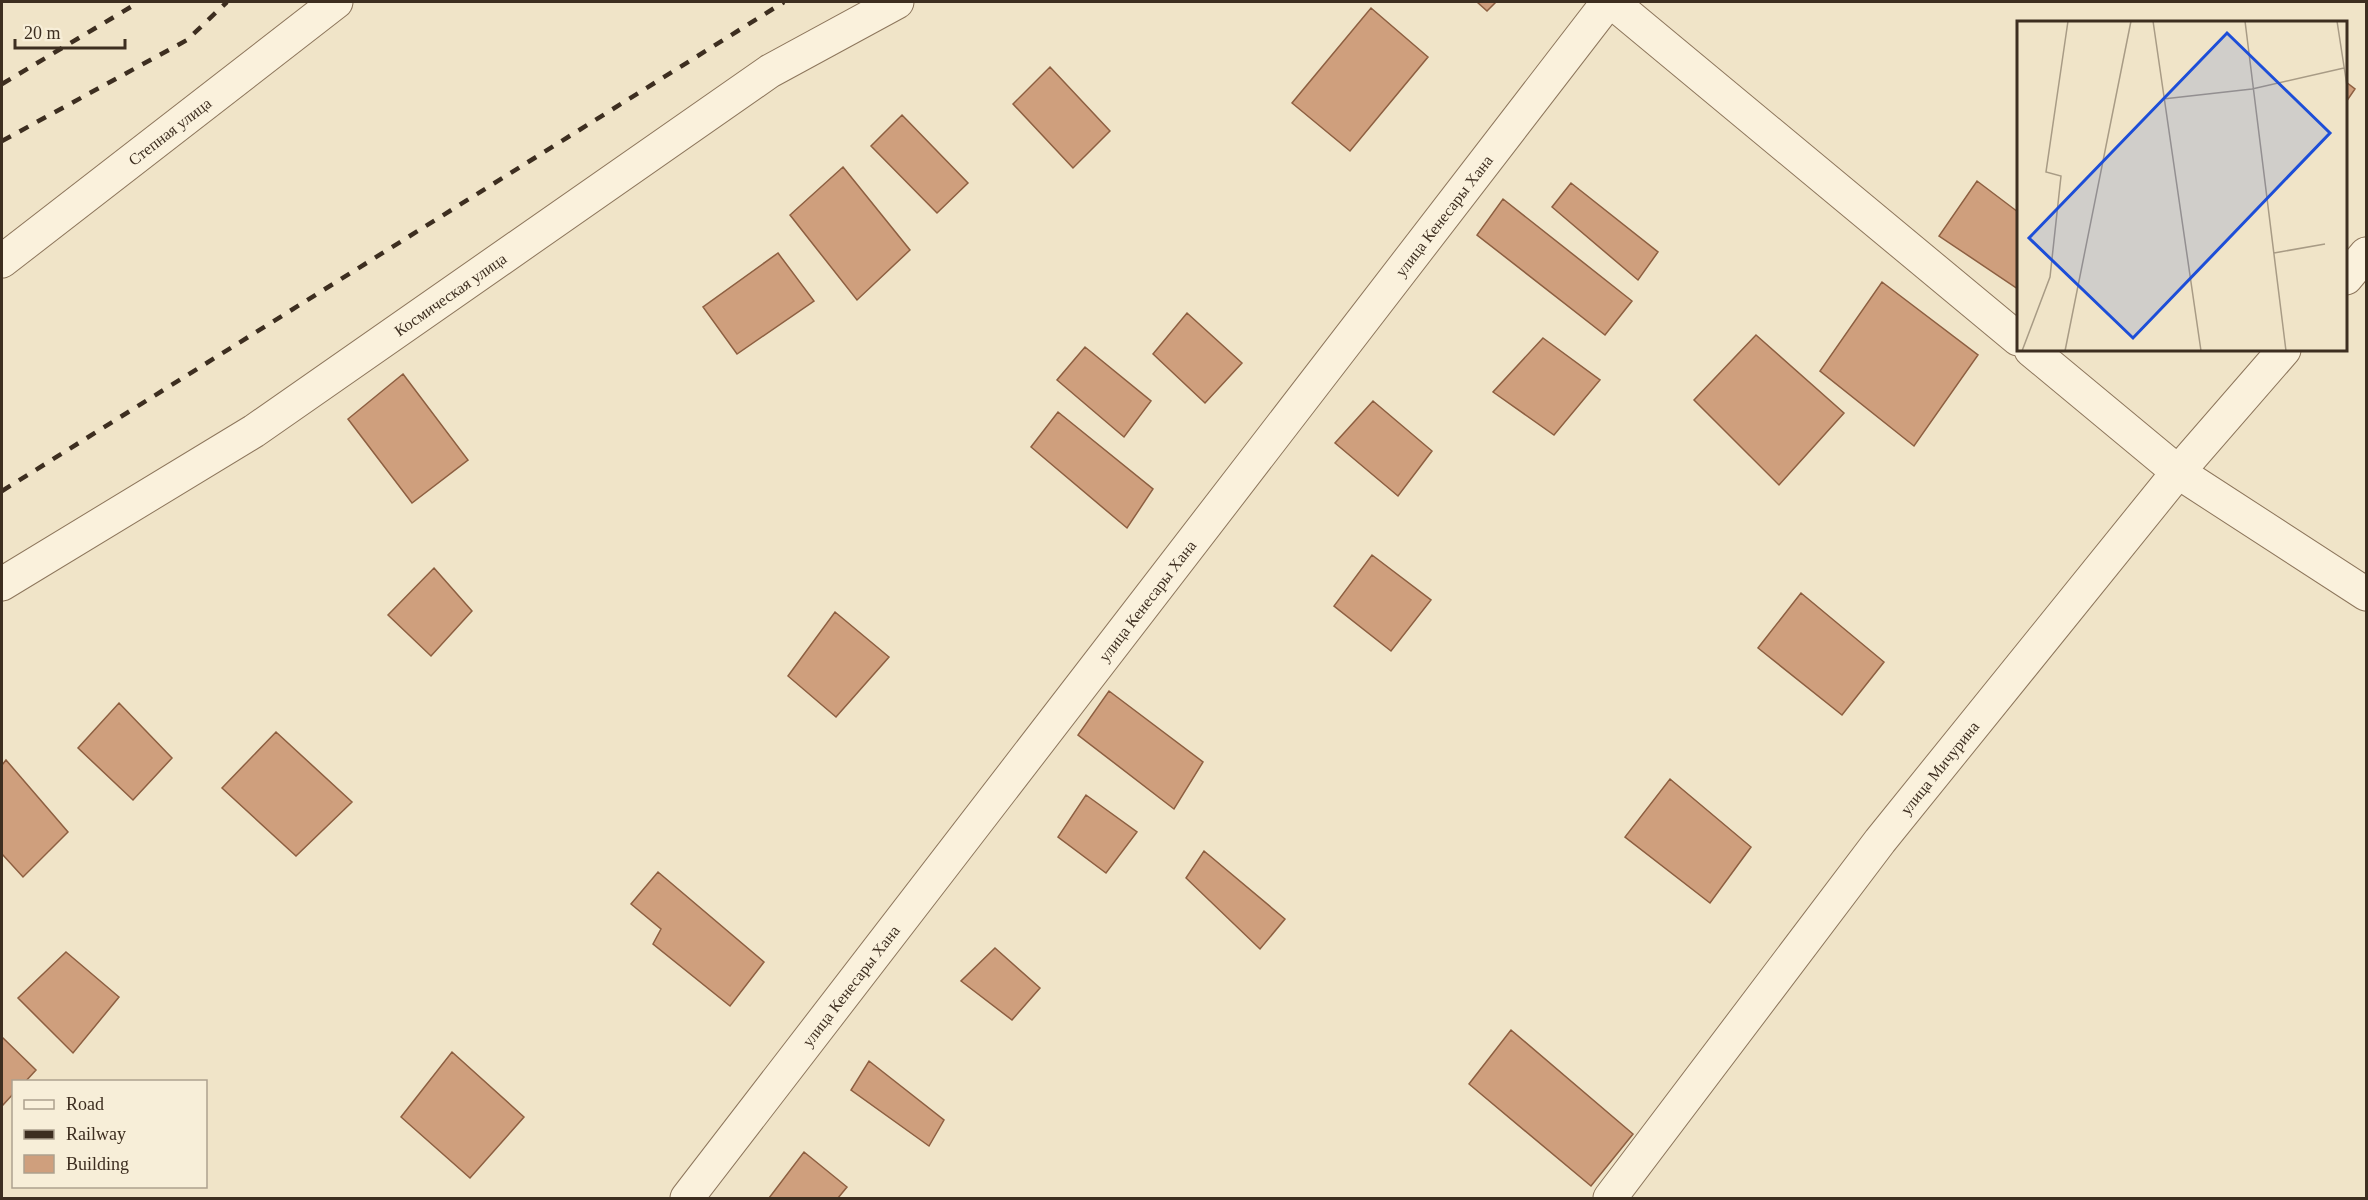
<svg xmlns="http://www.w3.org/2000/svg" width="2368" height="1200" font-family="Georgia,serif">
<rect width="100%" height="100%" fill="#f0e4c8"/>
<!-- building -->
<path fill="#cf9f7d" stroke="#8d5f41" stroke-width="1.5" d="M 1477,2 L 1496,2 L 1487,11 Z
M 1371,8 L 1428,57 L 1350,151 L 1292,103 Z
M 1050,67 L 1110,131 L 1073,168 L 1013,104 Z
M 2346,82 L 2355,89 L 2346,102 Z
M 902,115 L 968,183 L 937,213 L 871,146 Z
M 843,167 L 910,250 L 857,300 L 790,215 Z
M 1977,181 L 2018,212 L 2018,289 L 1939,236 Z
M 1571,183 L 1658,252 L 1638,280 L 1552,207 Z
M 1503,199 L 1632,301 L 1605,335 L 1477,235 Z
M 778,253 L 814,301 L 737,354 L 703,307 Z
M 1882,282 L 1978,355 L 1914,446 L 1820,371 Z
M 1187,313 L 1242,363 L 1205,403 L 1153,354 Z
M 1756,335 L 1844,413 L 1779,485 L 1694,400 Z
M 1543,338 L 1600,380 L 1554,435 L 1493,392 Z
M 1085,347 L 1151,401 L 1124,437 L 1057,380 Z
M 403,374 L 468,460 L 412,503 L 348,419 Z
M 1373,401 L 1432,451 L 1398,496 L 1335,443 Z
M 1058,412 L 1153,489 L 1127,528 L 1031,447 Z
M 1372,555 L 1431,600 L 1391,651 L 1334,606 Z
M 434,568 L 472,611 L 431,656 L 388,615 Z
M 1801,593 L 1884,662 L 1842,715 L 1758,648 Z
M 835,612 L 889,657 L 836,717 L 788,676 Z
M 1109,691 L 1203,762 L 1174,809 L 1078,735 Z
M 119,703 L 172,758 L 133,800 L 78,748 Z
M 276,732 L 352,802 L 296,856 L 222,788 Z
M 6,760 L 68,832 L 23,877 L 2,854 L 2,765 Z
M 1670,779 L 1751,847 L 1710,903 L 1625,837 Z
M 1086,795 L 1137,832 L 1106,873 L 1058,837 Z
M 1204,851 L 1285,919 L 1260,949 L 1186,878 Z
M 658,872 L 764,962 L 730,1006 L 653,944 L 661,929 L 631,904 Z
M 995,948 L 1040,988 L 1012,1020 L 961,981 Z
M 66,952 L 119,997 L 73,1053 L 18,998 Z
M 1511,1030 L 1633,1134 L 1591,1186 L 1469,1084 Z
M 2,1037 L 36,1070 L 25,1082 L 14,1082 L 14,1093 L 2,1106 Z
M 452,1052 L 524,1117 L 470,1178 L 401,1117 Z
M 869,1061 L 944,1120 L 929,1146 L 851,1090 Z
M 804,1152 L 847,1187 L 838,1198 L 769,1198 Z"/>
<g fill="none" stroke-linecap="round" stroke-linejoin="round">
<!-- minor casing -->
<g stroke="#8d765c" stroke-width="35">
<g id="minor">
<path d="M 1612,2 L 2018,339"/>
<path id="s1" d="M 2,261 L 336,2"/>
<path d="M 2346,278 L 2366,254"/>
<path d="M 2031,350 L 2178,472 L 2366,594"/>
<path id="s2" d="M 2,584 L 254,431 L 770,71 L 897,2"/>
<path id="s3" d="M 687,1198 L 1608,2"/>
<path id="s4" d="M 1610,1198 L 1880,841 L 2178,472 L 2284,350"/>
</g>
</g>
<!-- minor -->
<use href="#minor" stroke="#faf1dc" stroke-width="33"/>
<!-- rail -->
<path stroke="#3d2e20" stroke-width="4.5" stroke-dasharray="10 10" stroke-linecap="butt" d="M 2,84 L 139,2
M 2,141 L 187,40 L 227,2
M 2,491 L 784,2"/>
</g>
<g text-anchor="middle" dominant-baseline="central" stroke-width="4.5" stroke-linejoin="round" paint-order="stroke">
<!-- street labels -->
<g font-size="16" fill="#3d2e20" stroke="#f7eed8">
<text stroke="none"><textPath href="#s1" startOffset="212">Степная улица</textPath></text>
<text stroke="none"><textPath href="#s3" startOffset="1240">улица Кенесары Хана</textPath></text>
<text stroke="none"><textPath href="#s2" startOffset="534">Космическая улица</textPath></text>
<text stroke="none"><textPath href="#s3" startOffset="754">улица Кенесары Хана</textPath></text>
<text stroke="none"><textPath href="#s4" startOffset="542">улица Мичурина</textPath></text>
<text stroke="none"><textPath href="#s3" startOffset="268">улица Кенесары Хана</textPath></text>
</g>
</g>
<!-- overview -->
<g transform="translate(2017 21)">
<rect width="330" height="330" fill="#f0e4c8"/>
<path fill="none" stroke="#a89b85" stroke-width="1.5" d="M 136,0 L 184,330M 228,0 L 269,330M 320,0 L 330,65M 146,78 L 235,68 L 327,47M 257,232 L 308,223M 5,330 L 33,256 L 44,155 L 29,151 L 51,0M 48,330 L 114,0"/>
<path fill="#1d4ed8" fill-opacity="0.15" stroke="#1d4ed8" stroke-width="3" d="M 210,12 L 313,112 L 116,317 L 12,217 Z"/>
<rect width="330" height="330" fill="none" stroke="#3d2e20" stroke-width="3"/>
</g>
<!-- border -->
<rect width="2368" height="1200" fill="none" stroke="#3d2e20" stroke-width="6"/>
<!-- legend -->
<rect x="12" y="1080" width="195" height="108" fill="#f7eed8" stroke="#ada18e" stroke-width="1.5"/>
<rect x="24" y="1100" width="30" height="9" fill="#faf1dc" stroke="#ada18e" stroke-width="1.5"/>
<text x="66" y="1110" font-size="18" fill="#3d2e20">Road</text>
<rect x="24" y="1130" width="30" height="9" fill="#3d2e20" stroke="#ada18e" stroke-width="1.5"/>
<text x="66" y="1140" font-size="18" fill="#3d2e20">Railway</text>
<rect x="24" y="1155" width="30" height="18" fill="#cf9f7d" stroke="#ada18e" stroke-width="1.5"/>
<text x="66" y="1170" font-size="18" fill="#3d2e20">Building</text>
<!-- scale -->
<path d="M15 39v9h110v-9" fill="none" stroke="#3d2e20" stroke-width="3"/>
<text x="24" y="39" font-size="18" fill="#3d2e20" stroke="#f7eed8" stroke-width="4.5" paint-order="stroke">20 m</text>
</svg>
